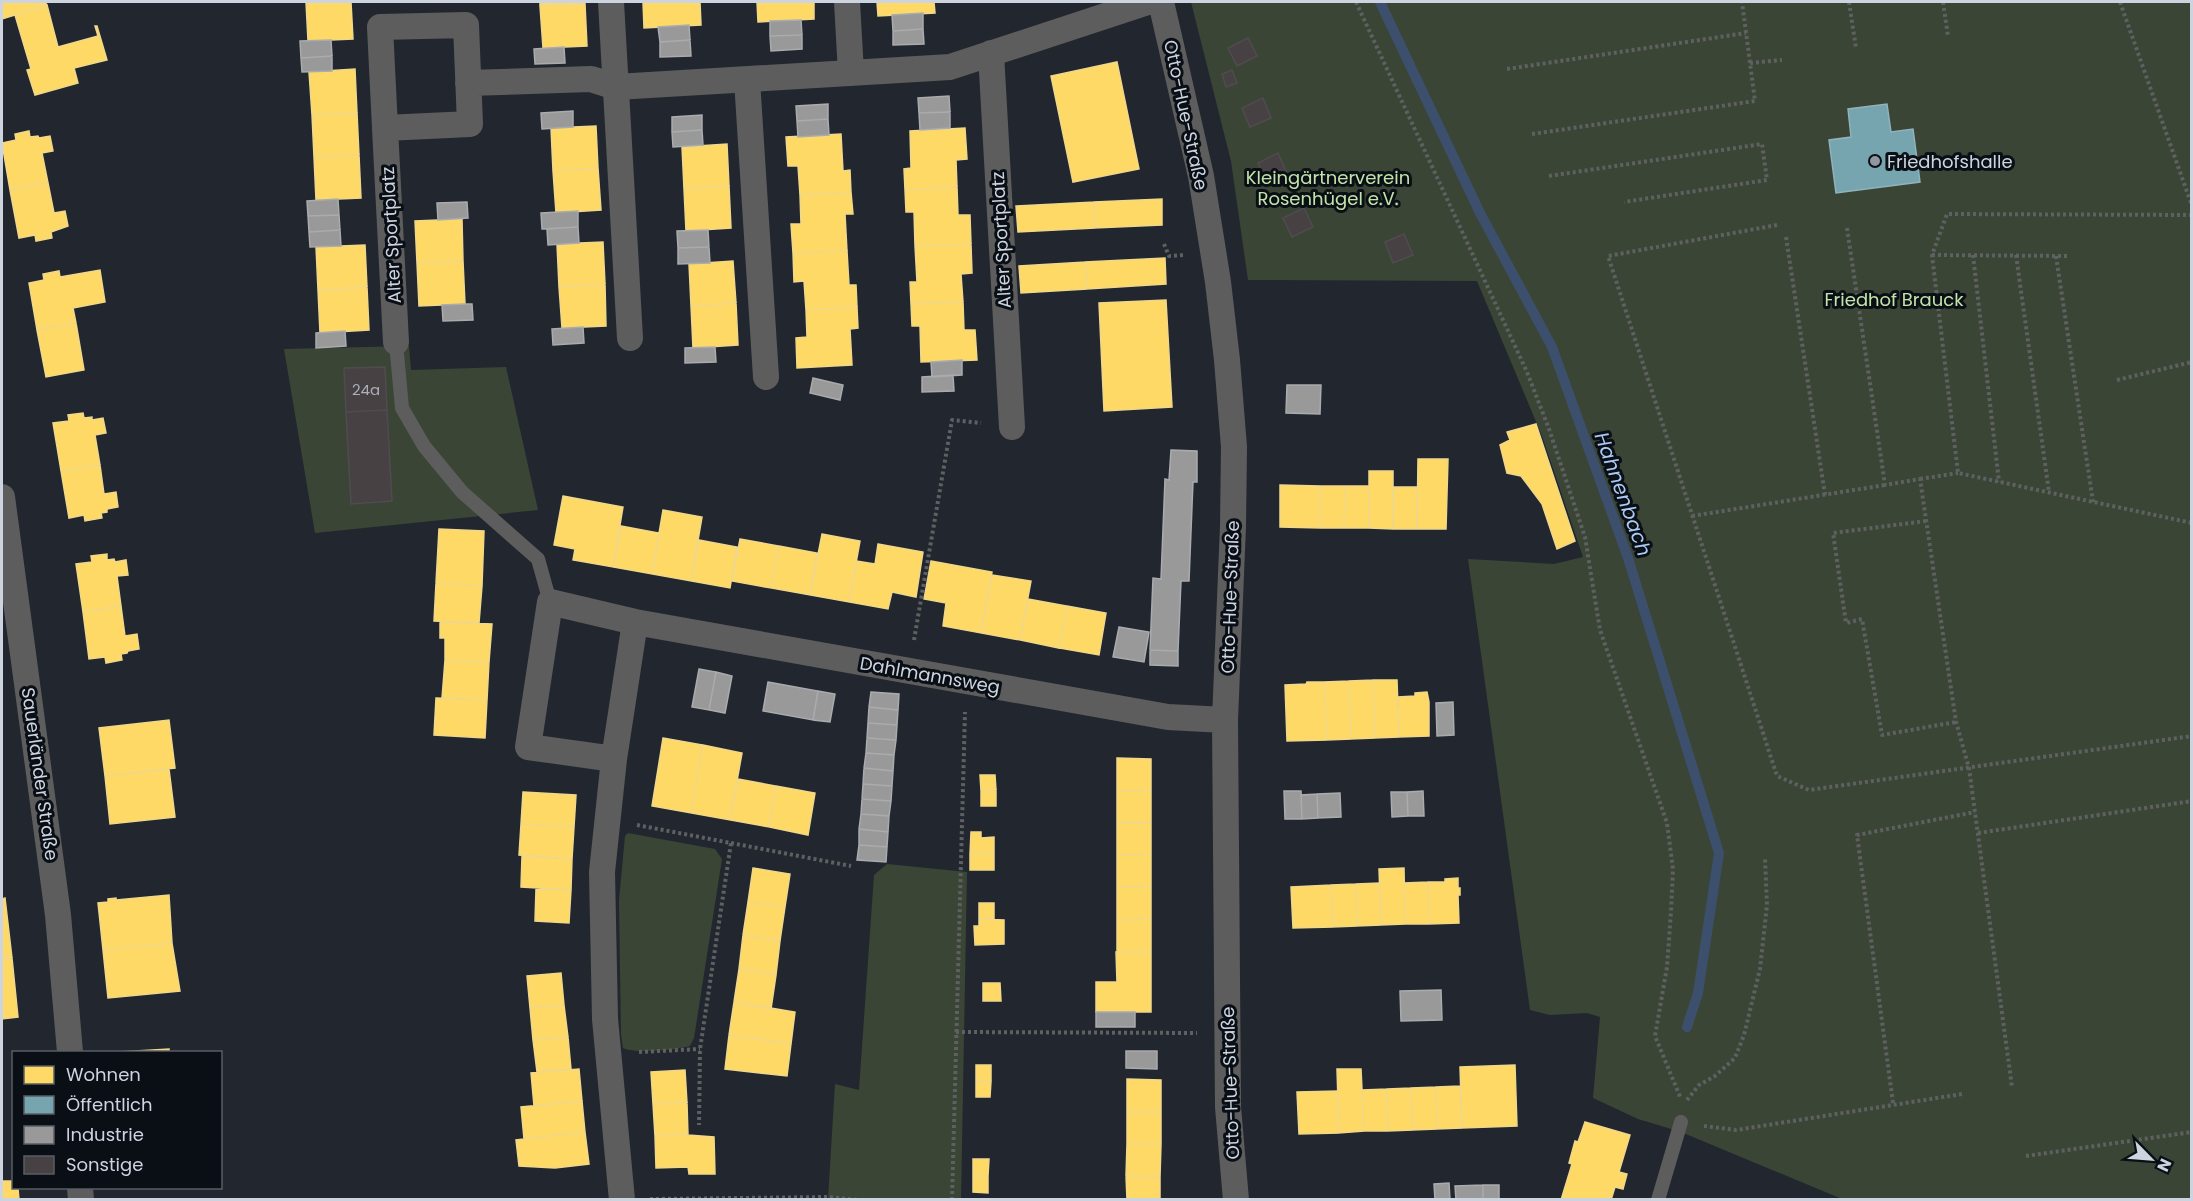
<svg xmlns="http://www.w3.org/2000/svg" width="2193" height="1201" font-family="Poppins,sans-serif">
<rect width="100%" height="100%" fill="#22272f"/>
<!-- green -->
<path fill="#3b4535" d="M 1191,2 L 2191,2 L 2191,1199 L 1842,1199 L 1681,1132 L 1638,1119 L 1593,1098 L 1600,1017 L 1587,1013 L 1550,1015 L 1530,1010 L 1468,559 L 1554,564 L 1583,557 L 1542,436 L 1477,281 L 1248,280 L 1231,161 Z
M 409,346 L 411,370 L 506,367 L 538,510 L 315,533 L 284,349 Z
M 628,833 L 715,849 L 722,859 L 694,1038 L 690,1046 C 675,1050 636,1054 623,1048 L 621,1034 L 619,900 L 625,836 Z
M 887,864 L 967,872 L 961,1199 L 828,1199 L 835,1084 L 859,1090 L 874,875 Z"/>
<!-- homes -->
<path fill="#ffd966" stroke="#f0d88a" stroke-width="1.5" d="M 2,2 L 45,2 L 47,5 L 2,19 Z
M 306,2 L 351,2 L 353,39 L 308,41 Z
M 540,2 L 585,2 L 585,4 L 540,6 Z
M 643,2 L 700,2 L 701,25 L 644,28 Z
M 757,2 L 814,2 L 814,19 L 758,22 Z
M 877,2 L 934,2 L 935,13 L 878,16 Z
M 585,4 L 587,46 L 543,48 L 540,6 Z
M 47,5 L 58,47 L 98,36 L 95,26 L 97,26 L 107,60 L 74,68 L 78,83 L 35,95 L 27,70 L 31,69 L 15,15 Z
M 1117,62 L 1139,169 L 1073,182 L 1051,76 Z
M 355,69 L 357,113 L 312,115 L 309,72 Z
M 357,113 L 359,155 L 314,157 L 312,115 Z
M 596,126 L 598,168 L 553,171 L 551,128 Z
M 965,128 L 967,159 L 956,160 L 957,187 L 905,190 L 904,169 L 911,168 L 910,131 Z
M 29,131 L 30,137 L 38,136 L 39,138 L 50,136 L 53,151 L 42,153 L 48,183 L 10,190 L 2,143 L 16,140 L 15,134 Z
M 841,134 L 843,171 L 850,170 L 851,192 L 800,195 L 798,166 L 788,166 L 786,137 Z
M 727,144 L 729,186 L 684,189 L 682,147 Z
M 359,155 L 361,198 L 316,200 L 314,157 Z
M 598,168 L 601,210 L 556,213 L 553,171 Z
M 48,183 L 54,213 L 65,211 L 68,226 L 51,232 L 52,238 L 36,241 L 35,235 L 19,238 L 10,190 Z
M 729,186 L 731,228 L 686,231 L 684,189 Z
M 957,187 L 958,215 L 970,215 L 971,244 L 915,246 L 914,212 L 906,212 L 905,190 Z
M 851,192 L 853,214 L 845,214 L 847,251 L 793,253 L 791,224 L 801,224 L 800,195 Z
M 1162,199 L 1162,225 L 1095,228 L 1094,202 Z
M 1094,202 L 1095,228 L 1018,232 L 1016,206 Z
M 462,219 L 463,261 L 417,263 L 415,221 Z
M 603,242 L 605,284 L 559,287 L 557,244 Z
M 971,244 L 972,273 L 961,274 L 963,302 L 911,304 L 910,282 L 917,282 L 915,246 Z
M 365,245 L 367,287 L 318,290 L 316,247 Z
M 847,251 L 849,285 L 856,285 L 857,307 L 806,310 L 804,281 L 794,282 L 793,253 Z
M 1165,258 L 1166,284 L 1087,289 L 1085,262 Z
M 463,261 L 465,304 L 419,306 L 417,263 Z
M 733,261 L 736,303 L 691,306 L 689,264 Z
M 1085,262 L 1087,289 L 1021,293 L 1019,266 Z
M 100,270 L 105,302 L 73,308 L 76,323 L 37,330 L 29,283 L 44,280 L 43,274 L 59,271 L 60,277 Z
M 605,284 L 606,326 L 562,328 L 559,287 Z
M 367,287 L 369,330 L 320,333 L 318,290 Z
M 1166,300 L 1172,407 L 1104,411 L 1099,303 Z
M 963,302 L 964,330 L 975,330 L 977,360 L 921,362 L 920,326 L 912,326 L 911,304 Z
M 736,303 L 738,345 L 693,348 L 691,306 Z
M 857,307 L 858,328 L 850,329 L 852,365 L 797,368 L 796,338 L 807,337 L 806,310 Z
M 76,323 L 84,370 L 46,377 L 37,330 Z
M 83,413 L 84,418 L 92,417 L 92,420 L 103,418 L 106,433 L 95,435 L 100,465 L 61,471 L 53,423 L 69,421 L 68,415 Z
M 1536,424 L 1575,541 L 1557,549 L 1542,504 L 1521,476 L 1507,473 L 1500,445 L 1510,440 L 1507,432 Z
M 1418,459 L 1448,459 L 1446,529 L 1417,529 Z
M 100,465 L 104,494 L 116,492 L 118,507 L 107,509 L 107,512 L 101,513 L 102,518 L 85,521 L 84,515 L 69,518 L 61,471 Z
M 1369,471 L 1393,471 L 1393,529 L 1369,528 Z
M 1280,485 L 1320,486 L 1320,528 L 1280,527 Z
M 1320,486 L 1345,486 L 1344,528 L 1320,528 Z
M 1345,486 L 1369,486 L 1369,528 L 1344,528 Z
M 1394,487 L 1417,487 L 1417,529 L 1393,529 Z
M 563,496 L 623,507 L 613,567 L 573,560 L 575,549 L 554,545 Z
M 663,510 L 702,517 L 691,581 L 652,574 Z
M 621,526 L 659,533 L 652,574 L 613,567 Z
M 439,529 L 484,531 L 482,586 L 436,583 Z
M 822,534 L 860,541 L 849,602 L 810,595 Z
M 740,539 L 779,546 L 771,588 L 732,581 Z
M 699,540 L 737,547 L 730,588 L 691,581 Z
M 878,544 L 923,552 L 916,597 L 892,592 L 888,609 L 849,602 L 857,561 L 875,564 Z
M 779,546 L 817,553 L 810,595 L 771,588 Z
M 107,554 L 107,560 L 114,559 L 115,562 L 126,560 L 128,575 L 117,576 L 121,606 L 83,612 L 76,564 L 92,562 L 91,556 Z
M 931,561 L 992,572 L 981,633 L 943,626 L 946,603 L 924,599 Z
M 992,575 L 1031,581 L 1020,640 L 981,633 Z
M 436,583 L 482,586 L 479,623 L 434,621 Z
M 1028,599 L 1067,606 L 1059,648 L 1020,640 Z
M 121,606 L 125,636 L 137,634 L 139,649 L 128,651 L 127,653 L 121,654 L 122,660 L 106,663 L 105,657 L 89,659 L 83,612 Z
M 1067,606 L 1106,613 L 1099,655 L 1059,648 Z
M 440,622 L 492,624 L 489,662 L 445,660 L 445,638 L 440,638 Z
M 445,660 L 489,662 L 487,700 L 442,698 Z
M 1373,680 L 1375,738 L 1351,739 L 1349,681 Z
M 1373,680 L 1397,680 L 1399,737 L 1375,738 Z
M 1349,681 L 1351,739 L 1327,740 L 1324,682 Z
M 1307,682 L 1324,682 L 1327,740 L 1287,741 L 1285,685 L 1306,684 Z
M 1427,692 L 1429,702 L 1429,736 L 1399,737 L 1398,697 L 1415,696 L 1415,693 Z
M 436,698 L 487,700 L 485,738 L 434,735 Z
M 169,720 L 175,768 L 105,776 L 99,728 Z
M 663,738 L 703,745 L 691,813 L 652,806 Z
M 703,745 L 742,753 L 730,820 L 691,813 Z
M 1117,758 L 1151,759 L 1151,791 L 1117,791 Z
M 169,769 L 175,817 L 110,824 L 105,776 Z
M 980,775 L 995,775 L 996,790 L 981,791 Z
M 738,779 L 776,786 L 769,827 L 730,820 Z
M 776,786 L 815,793 L 808,835 L 769,827 Z
M 996,790 L 996,806 L 981,806 L 981,791 Z
M 1117,791 L 1151,791 L 1151,823 L 1117,822 Z
M 523,792 L 576,795 L 574,827 L 521,824 Z
M 1117,823 L 1151,823 L 1151,855 L 1117,855 Z
M 521,824 L 574,827 L 572,859 L 519,855 Z
M 971,832 L 981,832 L 981,838 L 994,837 L 994,853 L 970,854 Z
M 994,853 L 994,870 L 970,870 L 970,854 Z
M 1117,855 L 1151,855 L 1151,887 L 1117,887 Z
M 522,856 L 572,859 L 571,890 L 521,887 Z
M 753,868 L 790,874 L 785,907 L 748,902 Z
M 1404,868 L 1405,924 L 1381,925 L 1379,869 Z
M 1458,878 L 1458,888 L 1460,888 L 1460,895 L 1458,895 L 1459,923 L 1429,924 L 1428,882 L 1445,882 L 1445,879 Z
M 1428,882 L 1429,924 L 1405,924 L 1404,883 Z
M 1380,883 L 1381,925 L 1357,926 L 1356,884 Z
M 1356,884 L 1357,926 L 1333,927 L 1331,885 Z
M 1331,885 L 1333,927 L 1293,928 L 1291,887 Z
M 1117,887 L 1151,887 L 1151,919 L 1117,920 Z
M 536,889 L 571,890 L 569,923 L 535,921 Z
M 169,895 L 172,943 L 103,950 L 98,903 L 108,902 L 108,899 L 116,898 L 116,900 Z
M 5,898 L 12,958 L 2,959 L 2,899 Z
M 748,902 L 785,907 L 780,941 L 743,935 Z
M 979,903 L 994,903 L 994,919 L 979,919 Z
M 979,919 L 1004,920 L 1004,944 L 975,945 L 974,926 L 979,926 Z
M 1151,919 L 1151,952 L 1117,952 L 1117,920 Z
M 743,935 L 780,941 L 776,975 L 739,969 Z
M 172,943 L 180,991 L 108,998 L 103,950 Z
M 1116,952 L 1151,952 L 1151,1012 L 1096,1012 L 1096,982 L 1117,982 Z
M 12,958 L 18,1017 L 2,1019 L 2,959 Z
M 739,969 L 776,975 L 771,1009 L 734,1002 Z
M 561,973 L 564,1005 L 530,1008 L 527,976 Z
M 983,983 L 1000,983 L 1001,1001 L 983,1001 Z
M 734,1002 L 795,1012 L 791,1044 L 729,1035 Z
M 564,1005 L 568,1037 L 533,1040 L 530,1008 Z
M 729,1035 L 791,1044 L 787,1076 L 725,1069 Z
M 568,1037 L 571,1069 L 537,1072 L 533,1040 Z
M 169,1049 L 169,1052 L 118,1052 Z
M 976,1065 L 991,1065 L 991,1081 L 976,1081 Z
M 1515,1065 L 1517,1126 L 1462,1128 L 1460,1067 Z
M 579,1069 L 582,1101 L 534,1106 L 531,1073 Z
M 1337,1069 L 1361,1069 L 1364,1131 L 1339,1133 Z
M 685,1070 L 687,1103 L 653,1104 L 651,1072 Z
M 1127,1079 L 1161,1080 L 1161,1112 L 1127,1112 Z
M 976,1081 L 991,1081 L 990,1097 L 976,1097 Z
M 1460,1086 L 1462,1128 L 1437,1129 L 1436,1087 Z
M 1436,1087 L 1437,1129 L 1413,1130 L 1411,1088 Z
M 1411,1088 L 1413,1130 L 1388,1131 L 1387,1089 Z
M 1387,1089 L 1388,1131 L 1364,1131 L 1362,1090 Z
M 1338,1091 L 1339,1133 L 1299,1134 L 1297,1092 Z
M 582,1101 L 585,1132 L 524,1139 L 521,1107 Z
M 687,1103 L 688,1135 L 655,1136 L 653,1104 Z
M 1127,1112 L 1161,1112 L 1161,1144 L 1127,1144 Z
M 1585,1122 L 1630,1135 L 1619,1172 L 1627,1174 L 1623,1189 L 1615,1187 L 1611,1200 L 1561,1200 L 1572,1164 L 1569,1163 L 1575,1141 L 1578,1142 Z
M 585,1132 L 589,1164 L 555,1168 L 519,1166 L 516,1140 Z
M 688,1135 L 714,1137 L 715,1174 L 689,1174 L 688,1167 L 656,1168 L 655,1136 Z
M 1127,1144 L 1161,1144 L 1160,1177 L 1126,1176 Z
M 973,1159 L 989,1159 L 988,1176 L 973,1176 Z
M 973,1176 L 988,1176 L 988,1193 L 973,1192 Z
M 1126,1176 L 1160,1177 L 1160,1200 L 1127,1200 Z
M 2,1181 L 14,1181 L 14,1188 L 18,1188 L 19,1200 L 2,1200 Z"/>
<!-- public -->
<path fill="#76a5af" stroke="#90b3bd" stroke-width="1.5" d="M 1887,104 L 1891,132 L 1913,129 L 1920,182 L 1836,193 L 1829,140 L 1851,137 L 1848,109 Z"/>
<!-- industry -->
<path fill="#999" stroke="#a9abae" stroke-width="1.5" d="M 923,13 L 923,29 L 893,31 L 892,15 Z
M 801,20 L 802,35 L 770,36 L 770,21 Z
M 689,25 L 690,40 L 660,42 L 658,27 Z
M 923,29 L 924,44 L 893,45 L 893,31 Z
M 802,35 L 802,49 L 771,51 L 770,36 Z
M 331,40 L 332,56 L 301,58 L 300,41 Z
M 690,40 L 691,56 L 660,57 L 660,42 Z
M 564,47 L 565,63 L 535,64 L 534,49 Z
M 332,56 L 332,71 L 302,72 L 301,58 Z
M 949,96 L 950,112 L 919,113 L 918,98 Z
M 828,104 L 828,119 L 797,121 L 796,106 Z
M 573,111 L 573,127 L 542,129 L 541,113 Z
M 950,112 L 950,128 L 920,130 L 919,113 Z
M 702,115 L 702,130 L 672,132 L 672,117 Z
M 828,119 L 829,135 L 798,137 L 797,121 Z
M 702,130 L 703,145 L 673,147 L 672,132 Z
M 338,199 L 339,215 L 308,216 L 307,201 Z
M 467,202 L 468,218 L 438,220 L 437,203 Z
M 578,211 L 578,227 L 542,229 L 541,213 Z
M 339,215 L 340,230 L 309,232 L 308,216 Z
M 578,227 L 579,243 L 548,245 L 547,229 Z
M 340,230 L 341,246 L 310,247 L 309,232 Z
M 708,230 L 709,247 L 678,248 L 677,231 Z
M 709,247 L 710,263 L 678,264 L 678,248 Z
M 465,304 L 472,304 L 473,320 L 443,321 L 442,305 Z
M 583,327 L 584,343 L 553,345 L 552,329 Z
M 345,331 L 346,346 L 316,348 L 316,333 Z
M 715,347 L 716,362 L 685,363 L 685,348 Z
M 962,360 L 962,375 L 932,377 L 931,362 Z
M 953,375 L 954,391 L 922,392 L 922,377 Z
M 813,378 L 843,385 L 840,400 L 810,393 Z
M 1287,385 L 1321,385 L 1320,414 L 1286,413 Z
M 1171,450 L 1197,451 L 1197,482 L 1193,482 L 1189,581 L 1181,581 L 1178,651 L 1150,650 L 1153,578 L 1161,579 L 1165,479 L 1169,480 Z
M 1119,627 L 1149,632 L 1144,662 L 1113,657 Z
M 1150,650 L 1178,651 L 1178,666 L 1150,665 Z
M 699,669 L 716,672 L 709,710 L 692,707 Z
M 716,672 L 732,676 L 725,713 L 709,710 Z
M 768,682 L 818,691 L 813,720 L 763,711 Z
M 818,691 L 835,694 L 830,722 L 813,720 Z
M 871,692 L 899,694 L 898,710 L 869,707 Z
M 1453,702 L 1454,735 L 1437,736 L 1436,703 Z
M 869,707 L 898,710 L 897,725 L 868,723 Z
M 868,723 L 897,725 L 896,740 L 867,738 Z
M 867,738 L 896,740 L 894,755 L 866,753 Z
M 866,753 L 894,755 L 893,771 L 864,768 Z
M 864,768 L 893,771 L 892,786 L 863,784 Z
M 863,784 L 892,786 L 891,801 L 862,799 Z
M 1284,791 L 1301,791 L 1302,819 L 1285,819 Z
M 1423,791 L 1424,816 L 1408,816 L 1407,792 Z
M 1391,792 L 1407,792 L 1408,816 L 1392,817 Z
M 1340,793 L 1341,817 L 1318,818 L 1317,794 Z
M 1317,794 L 1318,818 L 1302,819 L 1301,795 Z
M 862,799 L 891,801 L 889,816 L 861,814 Z
M 861,814 L 889,816 L 888,832 L 859,829 Z
M 859,829 L 888,832 L 887,847 L 859,845 Z
M 859,845 L 887,847 L 886,862 L 857,860 Z
M 1441,990 L 1442,1020 L 1401,1021 L 1400,991 Z
M 1096,1012 L 1135,1012 L 1135,1027 L 1096,1027 Z
M 1126,1051 L 1157,1051 L 1157,1069 L 1126,1068 Z
M 1449,1183 L 1450,1200 L 1435,1200 L 1434,1184 Z
M 1483,1185 L 1499,1185 L 1499,1199 L 1483,1200 Z
M 1483,1185 L 1483,1200 L 1456,1200 L 1455,1186 Z"/>
<g fill="none" stroke-linecap="round" stroke-linejoin="round">
<!-- stream -->
<path stroke="#3c506d" stroke-width="10" d="M 1380,2 L 1480,213 L 1552,347 L 1628,558 L 1719,853 L 1698,993 L 1687,1027"/>
</g>
<!-- building -->
<path fill="#474144" stroke="#4f4c50" stroke-width="1.5" d="M 1248,38 L 1257,56 L 1237,66 L 1228,48 Z
M 1232,70 L 1237,83 L 1226,87 L 1222,74 Z
M 1263,98 L 1271,118 L 1250,127 L 1242,108 Z
M 1278,153 L 1287,173 L 1267,182 L 1258,163 Z
M 1304,208 L 1313,227 L 1292,237 L 1283,218 Z
M 1404,234 L 1413,255 L 1393,263 L 1385,242 Z
M 385,367 L 387,410 L 346,412 L 344,368 Z
M 387,410 L 392,501 L 351,504 L 346,412 Z"/>
<g fill="none" stroke-linecap="round" stroke-linejoin="round">
<!-- path -->
<path stroke="#5e6061" stroke-width="4" stroke-dasharray="3 3" stroke-linecap="butt" d="M 1356,2 L 1527,372 L 1549,429 L 1585,537 L 1600,630 L 1667,823 L 1673,869 L 1671,912 L 1667,967 L 1655,1036 L 1681,1099
M 1849,2 L 1856,48
M 1943,2 L 1948,36
M 2120,2 L 2192,206
M 1750,63 L 1782,60
M 1507,69 L 1746,33
M 1532,134 L 1755,101 L 1742,2
M 1549,176 L 1762,144 L 1767,180 L 1624,202
M 2192,215 L 1947,214 L 1932,255 L 1958,473 L 2192,523
M 1777,225 L 1608,256 L 1777,776 L 1809,790 L 2192,736
M 1847,228 L 1885,485 L 1920,479 L 1956,722 L 1969,768 L 2012,1087
M 1786,237 L 1825,495
M 1164,244 L 1169,256 L 1185,255
M 1932,255 L 2069,256
M 1973,255 L 1999,482
M 2016,255 L 2049,492
M 2056,256 L 2093,502
M 2117,380 L 2192,362
M 1920,479 L 1958,473
M 1692,516 L 1885,485
M 1926,521 L 1833,533 L 1846,623 L 1862,619 L 1882,735 L 1956,722
M 914,640 L 952,420 L 981,423
M 637,825 L 731,843 L 700,1049 L 699,1125
M 1978,833 L 2192,801
M 731,843 L 851,866
M 956,1032 L 1197,1033
M 639,1052 L 700,1049
M 1687,1100 L 1699,1085 L 1715,1076 L 1735,1058 L 1744,1035 L 1760,969 L 1767,905 L 1765,858
M 1893,1103 L 1857,835 L 1975,812
M 1704,1126 L 1736,1130 L 1962,1094
M 2026,1156 L 2192,1132
M 650,1199 L 828,1197 L 859,1200
M 952,1200 L 965,712"/>
<!-- lane -->
<path stroke="#5d5d5d" stroke-width="14" d="M 397,354 L 402,408 L 424,446 L 462,492 L 538,559 L 550,602
M 1658,1200 L 1681,1122"/>
<!-- street -->
<path stroke="#5d5d5d" stroke-width="26" d="M 611,2 L 630,338
M 847,2 L 851,73
M 1161,2 L 1201,176 L 1218,282 L 1227,360 L 1234,447 L 1233,526 L 1225,720 L 1228,1107 L 1236,1200
M 466,25 L 470,124 L 385,128 L 380,27 Z
M 991,53 L 1012,427
M 747,80 L 766,377
M 468,83 L 591,79 L 616,87 L 950,67 L 1148,2
M 385,128 L 396,342
M 2,497 L 58,915 L 70,1052
M 614,759 L 528,747 L 550,602 L 635,622 L 1168,717 L 1225,720
M 80,1188 L 81,1200
M 622,1200 L 605,1019 L 602,872 L 614,759 L 635,622"/>
</g>
<!-- markers -->
<circle fill="#9197a1" stroke="#0a0f16" stroke-width="2" cx="1875" cy="161" r="6"/>
<g text-anchor="middle" dominant-baseline="central" stroke-width="6" stroke-linejoin="round" paint-order="stroke">
<!-- number labels -->
<g font-size="15" fill="#acafb8">
<text x="366" y="389">24a</text>
</g>
<!-- street labels -->
<g font-size="18" fill="#cdd4df" stroke="#0a0f16">
<text transform="translate(1186 115) rotate(78)">Otto-Hue-Straße</text>
<text transform="translate(391 235) rotate(-93)">Alter Sportplatz</text>
<text transform="translate(1001 240) rotate(-93)">Alter Sportplatz</text>
<text transform="translate(1230 597) rotate(-88)">Otto-Hue-Straße</text>
<text transform="translate(930 675) rotate(10)">Dahlmannsweg</text>
<text transform="translate(40 774) rotate(82)">Sauerländer Straße</text>
<text transform="translate(1230 1083) rotate(-92)">Otto-Hue-Straße</text>
</g>
<!-- poi labels -->
<g font-size="18" fill="#cdd4df" stroke="#0a0f16" text-anchor="start">
<text x="1887" y="161">Friedhofshalle</text>
</g>
<!-- park labels -->
<g font-size="18" fill="#c2e4a8" stroke="#0a0f16">
<text x="1328" y="177">Kleingärtnerverein<tspan x="1328" dy="21">Rosenhügel e.V.</tspan></text>
<text x="1894" y="299">Friedhof Brauck</text>
</g>
<!-- water labels -->
<g font-size="20" font-style="italic" fill="#accaf5" stroke="#0a0f16">
<text transform="translate(1623 494) rotate(70)">Hahnenbach</text>
</g>
</g>
<!-- border -->
<rect width="2193" height="1201" fill="none" stroke="#cdd4df" stroke-width="6"/>
<!-- legend -->
<rect x="12" y="1051" width="210" height="138" fill="#0a0f16" stroke="#585e66" stroke-width="1.5"/>
<rect x="24" y="1066" width="30" height="18" fill="#ffd966" stroke="#585e66" stroke-width="1.5"/>
<text x="66" y="1081" font-size="18" fill="#cdd4df">Wohnen</text>
<rect x="24" y="1096" width="30" height="18" fill="#76a5af" stroke="#585e66" stroke-width="1.5"/>
<text x="66" y="1111" font-size="18" fill="#cdd4df">Öffentlich</text>
<rect x="24" y="1126" width="30" height="18" fill="#999999" stroke="#585e66" stroke-width="1.5"/>
<text x="66" y="1141" font-size="18" fill="#cdd4df">Industrie</text>
<rect x="24" y="1156" width="30" height="18" fill="#474144" stroke="#585e66" stroke-width="1.5"/>
<text x="66" y="1171" font-size="18" fill="#cdd4df">Sonstige</text>
<!-- north arrow -->
<g transform="translate(2151 1159) rotate(115)" stroke="#0a0f16" stroke-width="4.5" paint-order="stroke">
<path d="M0-4.5L10 22L0 15L-10 22Z" fill="#cdd4df"/>
<text y="-9" font-size="16" font-weight="bold" text-anchor="middle" fill="#cdd4df">N</text>
</g>
</svg>
